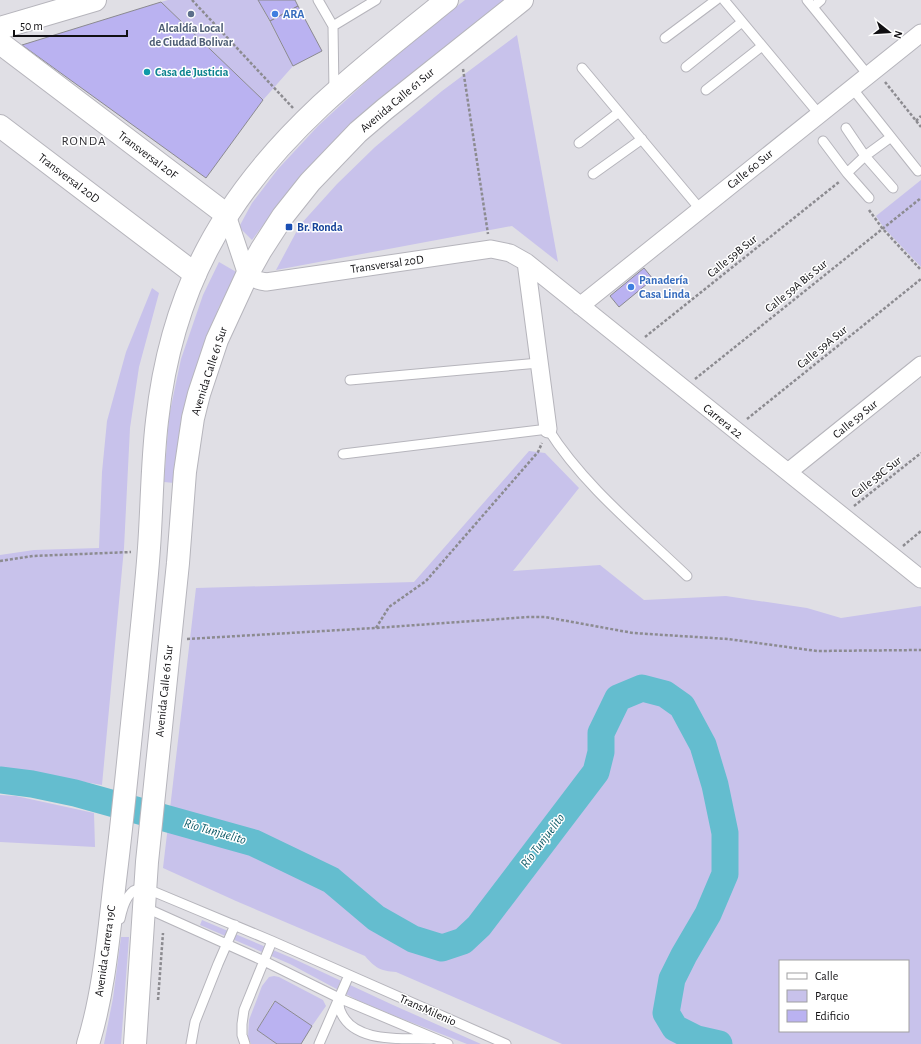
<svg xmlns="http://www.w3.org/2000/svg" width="921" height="1044" font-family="'Alegreya Sans',sans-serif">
<rect width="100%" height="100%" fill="#e0dfe5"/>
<!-- green -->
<path fill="#c8c2eb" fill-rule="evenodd" d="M 168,0 L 258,0 L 293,66 L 263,100 L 161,2 Z
M 465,0 L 506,0 L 358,120 L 321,154 L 283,199 L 252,240 L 239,227 L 252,203 L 278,169 L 318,126 L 371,77 L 434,24 Z
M 517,35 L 558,262 L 512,226 L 276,270 L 300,225 L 337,184 L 375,147 L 442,91 Z
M 921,180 L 921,267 L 884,228 L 876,216 Z
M 219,262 L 238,273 L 219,307 L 201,353 L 174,483 L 164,482 L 169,416 L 181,359 L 203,295 Z
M 152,288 L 159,293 L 139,367 L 130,428 L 124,548 L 102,785 L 0,768 L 0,555 L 34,550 L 99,548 L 102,472 L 107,421 L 126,352 Z
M 529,451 L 545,453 L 579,488 L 513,571 L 600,565 L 644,600 L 726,596 L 807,608 L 841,618 L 921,606 L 921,1044 L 562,1044 L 396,972 C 381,971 375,968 365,956 L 236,901 L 163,868 L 196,588 L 414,582 ZM 780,961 L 908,961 L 908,1031 L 780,1031 Z
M 0,795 L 16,796 L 94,813 L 95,847 L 0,842 Z
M 202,920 L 292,958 L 393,1005 L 481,1044 L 467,1044 L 400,1018 L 357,1000 L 290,964 L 200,925 Z
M 121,937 L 129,937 L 121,1044 L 104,1044 L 113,998 Z
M 274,976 L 279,977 L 323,1000 L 326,1006 L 312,1026 L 274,1001 L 257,1030 L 277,1044 L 251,1044 L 248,1037 L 249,1020 L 262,986 L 269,977 Z"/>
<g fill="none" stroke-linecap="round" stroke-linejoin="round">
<!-- river -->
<path stroke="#64bdcf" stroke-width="27" d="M 0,780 L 32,784 L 75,793 L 254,843 L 331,880 L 376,918 L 413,939 L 442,948 L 463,941 L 479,926 L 596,772 L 601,752 L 601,733 L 618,698 L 642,688 L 665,694 L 682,706 L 703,745 L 715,785 L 725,833 L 725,874 L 708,914 L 684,955 L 672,979 L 666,1013 L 675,1028 L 697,1039 L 719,1044"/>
</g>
<!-- building -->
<path fill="#bab2f1" stroke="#8b8a90" d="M 258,0 L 295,0 L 298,6 L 270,21 Z
M 161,2 L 263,100 L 206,178 L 22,45 Z
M 298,6 L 322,51 L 293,66 L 270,21 Z
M 644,268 L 653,279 L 619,307 L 610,296 Z
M 275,1001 L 312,1026 L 301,1044 L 277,1044 L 257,1030 Z"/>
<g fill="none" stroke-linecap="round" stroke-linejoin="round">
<!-- service casing -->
<g stroke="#b6b5bc" stroke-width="11">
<path id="service" d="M 318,0 L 333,26 L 334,91
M 724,0 L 819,114
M 807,0 L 868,75
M 813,7 L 821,0
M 333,26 L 376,0
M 665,38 L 716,0
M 686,67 L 742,22
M 582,68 L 700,209
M 852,88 L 918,171
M 706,90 L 762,46
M 846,128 L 865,156 L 893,188
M 823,141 L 847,173 L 869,198
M 579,143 L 619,112
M 847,173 L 865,156 L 891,137
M 593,174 L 642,139
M 350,380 L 539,363
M 343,454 L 548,429 C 584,486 638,529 687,576
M 144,907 L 264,961 L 339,998 L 448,1044
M 120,919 C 123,905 128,887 145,888 L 272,941 L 506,1044
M 339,998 C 339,1002 339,1007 340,1010 C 352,1044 403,1038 431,1039
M 191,1044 L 195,1022 L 218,964 L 235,925
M 245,1044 L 242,1035 L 242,1024 L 244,1010 L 272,941
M 319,1044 L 349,975"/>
</g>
<!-- minor casing -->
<g stroke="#b6b5bc" stroke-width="19">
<path id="minor" d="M 227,215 L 247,275 C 253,279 258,281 266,282 L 491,249 L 510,253 L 526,262 L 921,579
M 526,262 L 548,429
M 580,306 L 921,33
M 788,472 L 921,365"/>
</g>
<!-- tertiary casing -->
<g stroke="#b6b5bc" stroke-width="24">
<path id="tertiary" d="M 0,28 L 95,0
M 0,43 L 227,215
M 0,126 L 195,274"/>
</g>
<!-- primary casing -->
<g stroke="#b6b5bc" stroke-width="24">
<path id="primary" d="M 88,1044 C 105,989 109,929 116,872 C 124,807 130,741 137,676 C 141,633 146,591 149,548 C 152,506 152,463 157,421 C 165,348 187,276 228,214 C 284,127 367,64 447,0
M 135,1044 L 147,862 L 178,563 L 185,472 L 193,418 L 199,394 L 217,340 L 247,275 L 261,250 L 283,216 L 310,182 L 358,132 L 385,109 L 522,0"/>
</g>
<!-- path -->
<path stroke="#8c8b90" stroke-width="2.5" stroke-dasharray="3 2" stroke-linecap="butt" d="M 192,0 L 293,108
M 463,69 L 488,234
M 885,82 L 921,127
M 916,121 L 921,116
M 869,210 L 882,228 L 921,270
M 645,337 L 839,182
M 695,379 L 921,198
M 747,419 L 921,279
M 854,506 L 921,453
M 903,546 L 921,531
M 0,561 L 33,556 L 131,552
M 376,628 L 389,607 L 426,581 L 538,452 L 542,443
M 187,639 L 375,628 L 528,617 L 545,617 L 633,633 L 728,639 L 817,651 L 921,650
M 158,1000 L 163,933"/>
<!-- service -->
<use href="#service" stroke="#fff" stroke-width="9"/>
<!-- minor -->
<use href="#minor" stroke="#fff" stroke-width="17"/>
<!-- tertiary -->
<use href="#tertiary" stroke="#fff" stroke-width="22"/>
<!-- primary -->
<use href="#primary" stroke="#fff" stroke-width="22"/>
</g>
<!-- markers -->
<circle fill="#5c6f8a" stroke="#fff" stroke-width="1.5" cx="191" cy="14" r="4"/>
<g fill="#3f7fe0" stroke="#fff" stroke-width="1.5">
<circle cx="275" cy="14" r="4"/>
<circle cx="631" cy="287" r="4"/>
</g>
<circle fill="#0f9aa8" stroke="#fff" stroke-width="1.5" cx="147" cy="72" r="4"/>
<rect fill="#1a4fb4" stroke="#fff" stroke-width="1.5" x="285" y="223" width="8" height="8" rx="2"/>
<g text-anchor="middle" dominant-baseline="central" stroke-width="3" stroke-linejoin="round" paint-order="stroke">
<!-- shop labels -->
<g font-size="12" font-weight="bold" fill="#366cbe" stroke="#fff" text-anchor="start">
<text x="283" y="14">ARA</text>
<text x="639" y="280">Panadería<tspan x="639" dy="14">Casa Linda</tspan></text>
</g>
<!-- service labels -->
<g font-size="12" font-weight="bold" fill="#4e5e75" stroke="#fff">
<text x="191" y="28">Alcaldía Local<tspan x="191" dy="14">de Ciudad Bolivar</tspan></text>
</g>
<!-- culture labels -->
<g font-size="12" font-weight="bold" fill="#0d838f" stroke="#fff" text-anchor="start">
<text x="155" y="72">Casa de Justicia</text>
</g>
<!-- street labels -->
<g font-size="12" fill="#111013" stroke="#fff">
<text transform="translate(397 100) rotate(-40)">Avenida Calle 61 Sur</text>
<text transform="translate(148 155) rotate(37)">Transversal 20F</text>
<text transform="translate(750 169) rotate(-39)">Calle 60 Sur</text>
<text transform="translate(69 178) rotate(37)">Transversal 20D</text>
<text transform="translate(732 256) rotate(-39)">Calle 59B Sur</text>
<text transform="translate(387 264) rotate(-8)">Transversal 20D</text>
<text transform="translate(796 286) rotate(-39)">Calle 59A Bis Sur</text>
<text transform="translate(822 347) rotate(-39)">Calle 59A Sur</text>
<text transform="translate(209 371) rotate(-72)">Avenida Calle 61 Sur</text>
<text transform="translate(855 419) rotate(-39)">Calle 59 Sur</text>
<text transform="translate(723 421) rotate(39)">Carrera 22</text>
<text transform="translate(876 477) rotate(-38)">Calle 58C Sur</text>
<text transform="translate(164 691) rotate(-84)">Avenida Calle 61 Sur</text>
<text transform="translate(105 951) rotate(-82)">Avenida Carrera 19C</text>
<text transform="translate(428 1010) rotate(24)">TransMilenio</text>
</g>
<!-- transit labels -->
<g font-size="12" font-weight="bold" fill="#164399" stroke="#fff" text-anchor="start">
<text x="297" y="227">Br. Ronda</text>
</g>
<!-- neighbourhood labels -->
<g font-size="13" letter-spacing="1" fill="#323136" stroke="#fff">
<text x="84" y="141">RONDA</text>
</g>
<!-- water labels -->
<g font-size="13" font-style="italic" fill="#0e5b68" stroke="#fff">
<text transform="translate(215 832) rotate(16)">Río Tunjuelito</text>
<text transform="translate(543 841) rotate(-53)">Río Tunjuelito</text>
</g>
</g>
<!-- legend -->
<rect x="779" y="960" width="130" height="72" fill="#ffffff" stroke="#a09fa1"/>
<rect x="787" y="973" width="20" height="6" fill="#ffffff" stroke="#a09fa1"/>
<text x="815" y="980" font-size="12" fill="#111013">Calle</text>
<rect x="787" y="990" width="20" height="12" fill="#c8c2eb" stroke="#a09fa1"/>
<text x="815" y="1000" font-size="12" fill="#111013">Parque</text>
<rect x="787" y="1010" width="20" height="12" fill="#bab2f1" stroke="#a09fa1"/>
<text x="815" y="1020" font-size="12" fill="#111013">Edificio</text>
<!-- north arrow -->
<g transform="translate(889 32) rotate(107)" stroke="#ffffff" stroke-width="3" paint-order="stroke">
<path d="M0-3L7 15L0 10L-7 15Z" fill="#111013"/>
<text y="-6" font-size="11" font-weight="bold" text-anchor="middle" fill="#111013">N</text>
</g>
<!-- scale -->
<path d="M14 30v6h113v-6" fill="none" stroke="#111013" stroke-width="2"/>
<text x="20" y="30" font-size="12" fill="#111013" stroke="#ffffff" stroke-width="3" paint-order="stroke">50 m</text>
</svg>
